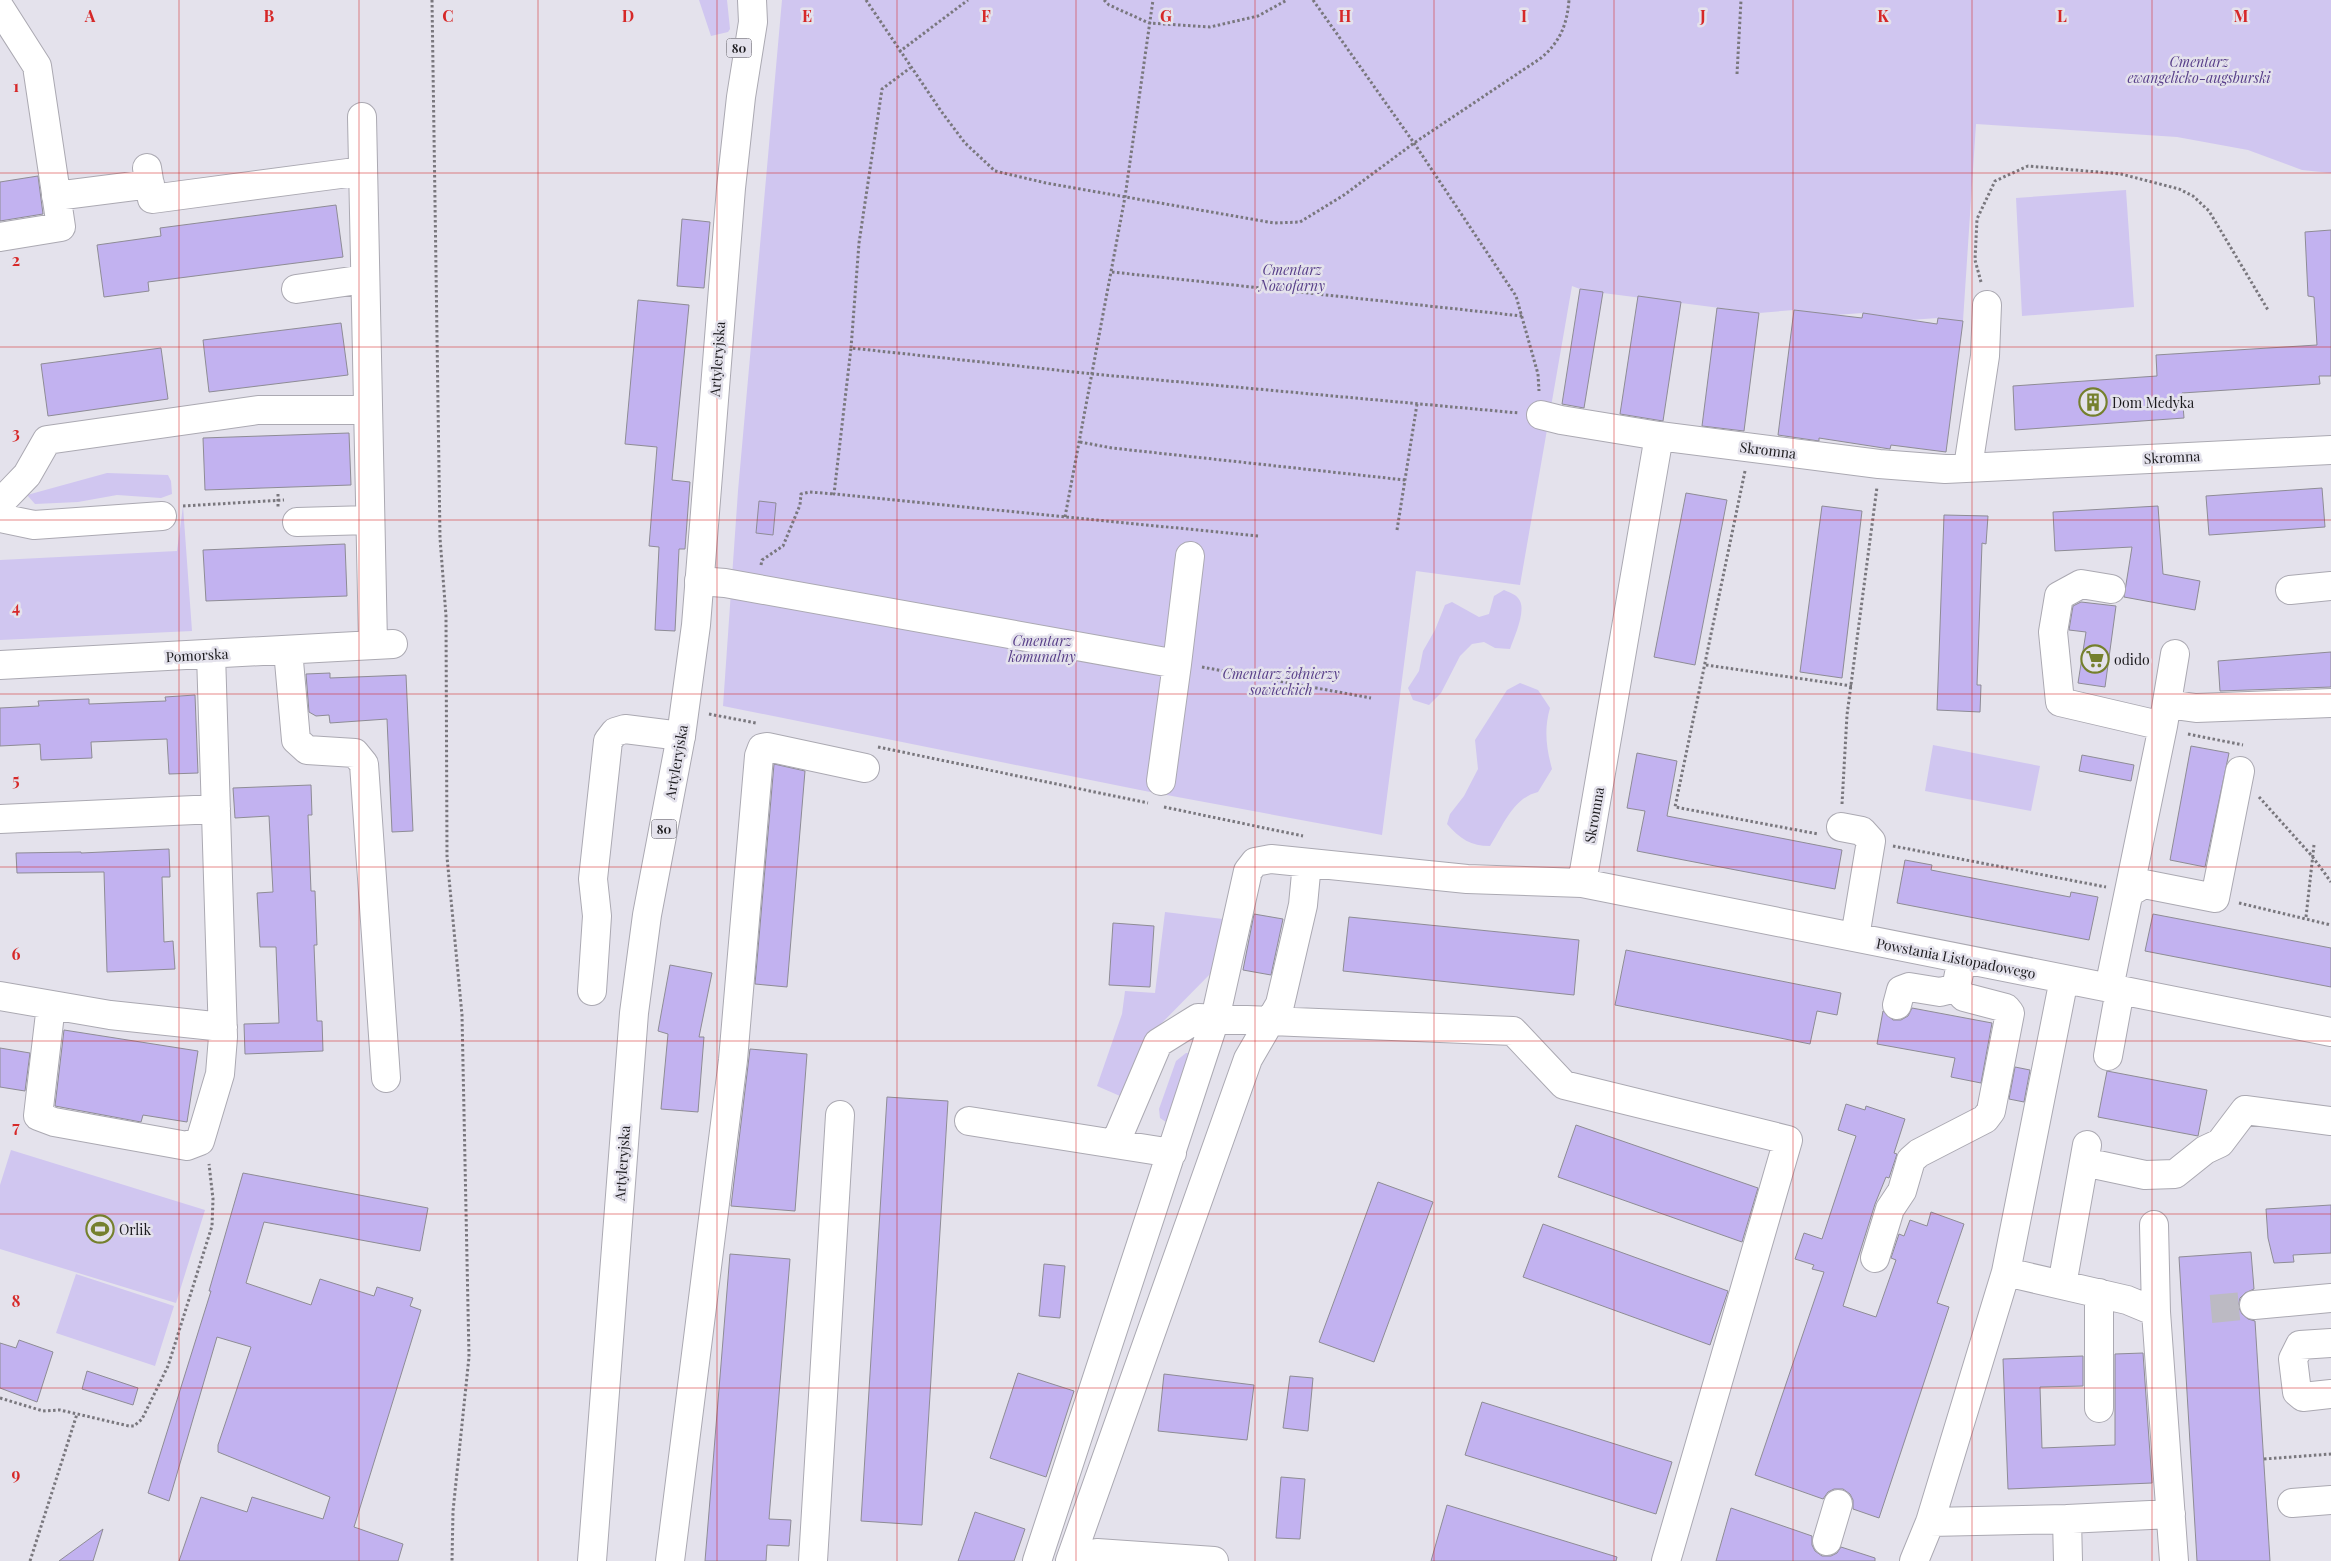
<svg xmlns="http://www.w3.org/2000/svg" width="2331" height="1561" font-family="'Playfair Display',serif">
<rect width="100%" height="100%" fill="#e4e2ec"/>
<!-- green -->
<path fill="#d0c6f0" d="M 699,0 L 727,0 L 730,29 L 728,32 L 711,36 Z
M 782,0 L 2331,0 L 2331,173 L 2302,170 L 2248,150 L 2177,137 L 1976,124 L 1963,321 L 1938,318 L 1910,320 L 1863,313 L 1834,315 L 1794,310 L 1759,313 L 1603,293 L 1580,289 L 1572,286 L 1520,585 L 1416,571 L 1382,835 L 1145,791 L 723,706 L 738,491 Z
M 2126,190 L 2134,307 L 2022,316 L 2016,198 Z
M 107,473 L 168,475 L 171,481 L 172,494 L 161,498 L 117,495 L 78,502 L 35,504 L 27,495 Z
M 183,506 L 192,631 L 0,640 L 0,560 L 177,551 Z
M 1504,590 C 1508,592 1515,594 1518,598 C 1528,608 1514,637 1510,649 L 1495,648 L 1484,642 L 1472,644 L 1460,656 L 1441,693 L 1429,705 L 1413,700 L 1408,688 L 1419,671 L 1423,651 L 1435,630 L 1445,605 L 1452,602 L 1479,617 L 1489,614 L 1494,596 Z
M 1520,683 L 1538,690 L 1550,708 C 1544,729 1546,747 1552,769 L 1538,792 C 1513,798 1503,826 1490,846 C 1471,846 1460,839 1447,824 L 1450,814 L 1464,796 L 1478,769 L 1475,740 L 1507,690 Z
M 1933,745 L 2040,766 L 2031,811 L 1925,791 Z
M 1165,912 L 1223,919 L 1216,968 L 1149,1036 L 1120,1096 L 1097,1086 L 1122,1014 L 1125,991 L 1155,993 Z
M 1186,1053 L 1197,1053 L 1169,1124 L 1160,1118 L 1159,1109 L 1176,1061 Z
M 11,1150 L 205,1210 L 176,1303 L 0,1249 L 0,1185 Z
M 76,1274 L 174,1306 L 155,1366 L 56,1333 Z"/>
<!-- building -->
<path fill="#c2b2f0" stroke="#8e8c95" d="M 38,176 L 43,214 L 0,221 L 0,182 Z
M 336,205 L 343,257 L 148,282 L 149,291 L 104,297 L 97,245 L 161,236 L 160,228 Z
M 682,219 L 710,222 L 704,288 L 677,286 Z
M 2331,230 L 2331,376 L 2319,376 L 2320,384 L 2182,393 L 2184,418 L 2015,430 L 2013,386 L 2157,376 L 2156,355 L 2317,345 L 2314,297 L 2308,296 L 2305,232 Z
M 1580,289 L 1603,292 L 1584,408 L 1562,404 Z
M 1638,296 L 1681,302 L 1663,421 L 1620,414 Z
M 638,300 L 689,305 L 672,480 L 690,482 L 685,549 L 679,549 L 675,631 L 655,630 L 659,547 L 649,546 L 657,447 L 625,444 Z
M 1717,308 L 1759,313 L 1744,431 L 1702,426 Z
M 1794,310 L 1862,318 L 1863,313 L 1937,324 L 1938,318 L 1963,321 L 1946,452 L 1891,445 L 1890,449 L 1819,438 L 1819,441 L 1778,435 Z
M 341,323 L 348,375 L 209,392 L 203,340 Z
M 161,348 L 168,399 L 48,416 L 41,364 Z
M 349,433 L 351,485 L 205,490 L 203,438 Z
M 2322,488 L 2325,527 L 2209,535 L 2206,496 Z
M 1686,493 L 1727,500 L 1695,665 L 1654,657 Z
M 759,501 L 776,503 L 773,535 L 756,533 Z
M 1822,506 L 1862,511 L 1842,678 L 1800,672 Z
M 2158,506 L 2163,574 L 2200,581 L 2195,610 L 2124,597 L 2132,547 L 2055,551 L 2053,512 Z
M 1944,515 L 1988,516 L 1986,544 L 1982,543 L 1977,685 L 1981,685 L 1980,712 L 1937,710 Z
M 345,544 L 347,596 L 206,601 L 203,550 Z
M 2081,602 L 2116,606 L 2105,687 L 2078,683 L 2086,632 L 2069,630 L 2073,606 Z
M 2331,652 L 2331,687 L 2220,691 L 2218,661 Z
M 330,673 L 330,678 L 406,675 L 413,831 L 392,832 L 387,719 L 330,723 L 329,715 L 316,716 L 309,712 L 306,674 Z
M 195,695 L 198,773 L 169,774 L 167,739 L 91,742 L 92,758 L 41,760 L 40,744 L 0,746 L 0,708 L 39,706 L 38,701 L 89,699 L 89,704 L 166,701 L 165,697 Z
M 2191,746 L 2229,753 L 2205,867 L 2170,860 Z
M 1637,753 L 1677,761 L 1667,816 L 1842,850 L 1835,889 L 1637,851 L 1645,811 L 1627,808 Z
M 2082,755 L 2134,765 L 2131,781 L 2079,771 Z
M 774,764 L 805,771 L 787,987 L 755,984 Z
M 311,785 L 312,815 L 308,815 L 311,891 L 315,891 L 317,945 L 314,945 L 317,1021 L 322,1021 L 323,1051 L 245,1054 L 244,1024 L 279,1023 L 276,947 L 260,947 L 257,893 L 273,892 L 269,816 L 235,818 L 233,788 Z
M 169,849 L 170,877 L 162,877 L 164,942 L 173,941 L 175,969 L 107,972 L 104,872 L 17,873 L 16,853 L 81,852 L 81,853 Z
M 1905,860 L 1932,865 L 1931,870 L 2070,897 L 2071,892 L 2098,897 L 2089,940 L 1897,903 Z
M 1254,914 L 1283,919 L 1271,975 L 1243,970 Z
M 2153,914 L 2331,948 L 2331,987 L 2145,951 Z
M 1349,917 L 1579,940 L 1574,995 L 1343,971 Z
M 1113,923 L 1154,926 L 1150,987 L 1109,985 Z
M 1626,950 L 1841,993 L 1837,1015 L 1817,1011 L 1810,1044 L 1615,1005 Z
M 670,965 L 712,973 L 699,1037 L 704,1037 L 698,1112 L 661,1109 L 668,1034 L 658,1031 Z
M 1912,1008 L 1992,1023 L 1981,1083 L 1951,1077 L 1955,1058 L 1877,1044 L 1883,1011 L 1893,1020 L 1901,1020 L 1908,1016 Z
M 64,1030 L 198,1051 L 187,1122 L 143,1115 L 141,1122 L 55,1106 Z
M 0,1048 L 30,1053 L 25,1091 L 0,1087 Z
M 750,1049 L 807,1054 L 795,1211 L 731,1206 Z
M 2015,1067 L 2030,1070 L 2024,1102 L 2009,1099 Z
M 2107,1071 L 2207,1090 L 2198,1136 L 2098,1117 Z
M 887,1097 L 948,1101 L 922,1525 L 861,1521 Z
M 1846,1104 L 1865,1110 L 1866,1106 L 1905,1119 L 1894,1153 L 1897,1154 L 1889,1178 L 1886,1177 L 1875,1204 L 1843,1306 L 1876,1317 L 1896,1260 L 1891,1258 L 1899,1234 L 1904,1236 L 1910,1220 L 1927,1226 L 1931,1212 L 1964,1224 L 1937,1303 L 1949,1307 L 1879,1518 L 1853,1509 L 1853,1500 L 1850,1494 L 1843,1489 L 1834,1489 L 1828,1492 L 1823,1499 L 1755,1475 L 1824,1272 L 1812,1269 L 1814,1265 L 1795,1259 L 1804,1233 L 1822,1239 L 1856,1136 L 1838,1130 Z
M 1576,1125 L 1758,1188 L 1742,1242 L 1558,1177 Z
M 243,1173 L 428,1208 L 420,1251 L 264,1222 L 246,1283 L 311,1305 L 320,1279 L 374,1296 L 377,1287 L 413,1298 L 410,1306 L 421,1310 L 354,1527 L 403,1544 L 398,1561 L 179,1561 L 201,1497 L 247,1512 L 252,1497 L 323,1519 L 330,1497 L 218,1452 L 218,1445 L 251,1347 L 217,1337 L 169,1501 L 148,1493 L 211,1291 L 209,1291 Z
M 1378,1182 L 1433,1202 L 1374,1362 L 1319,1342 Z
M 2331,1205 L 2331,1253 L 2293,1255 L 2294,1262 L 2274,1263 L 2268,1238 L 2266,1209 Z
M 1543,1224 L 1728,1291 L 1710,1345 L 1523,1277 Z
M 2251,1252 L 2254,1289 L 2245,1293 L 2240,1298 L 2238,1306 L 2242,1314 L 2248,1319 L 2255,1321 L 2270,1561 L 2197,1561 L 2179,1257 Z
M 730,1254 L 790,1259 L 769,1519 L 791,1520 L 789,1546 L 767,1545 L 766,1561 L 705,1561 Z
M 1044,1264 L 1065,1266 L 1060,1318 L 1039,1316 Z
M 19,1340 L 53,1352 L 37,1402 L 0,1388 L 0,1343 L 16,1348 Z
M 2143,1353 L 2152,1483 L 2008,1489 L 2003,1359 L 2083,1356 L 2083,1386 L 2040,1387 L 2042,1448 L 2115,1445 L 2115,1354 Z
M 87,1371 L 138,1388 L 133,1405 L 82,1389 Z
M 1018,1373 L 1074,1391 L 1046,1477 L 990,1458 Z
M 1164,1374 L 1254,1385 L 1247,1440 L 1158,1431 Z
M 1290,1376 L 1313,1378 L 1308,1431 L 1283,1428 Z
M 1482,1402 L 1672,1462 L 1656,1514 L 1465,1455 Z
M 1281,1477 L 1305,1479 L 1300,1539 L 1276,1538 Z
M 1447,1505 L 1617,1557 L 1616,1561 L 1431,1561 Z
M 1731,1508 L 1812,1536 L 1812,1545 L 1815,1551 L 1822,1556 L 1831,1556 L 1837,1553 L 1841,1547 L 1875,1558 L 1875,1561 L 1716,1561 Z
M 975,1512 L 1025,1529 L 1014,1561 L 958,1561 Z
M 103,1529 L 93,1561 L 59,1561 Z"/>
<g fill="none" stroke-linecap="round" stroke-linejoin="round">
<!-- minor-tunnel -->
<path stroke="#bcbac3" stroke-width="28" stroke-dasharray="28 14" stroke-linecap="butt" d="M 2211,1309 L 2254,1305"/>
<!-- minor casing -->
<g stroke="#aba9b2" stroke-width="30">
<path id="minor" d="M 0,8 L 37,66 L 61,227 L 0,237
M 362,117 L 373,644
M 147,168 L 152,199 L 363,171
M 56,196 L 150,184
M 296,289 L 365,279
M 1541,415 L 1561,420 L 1659,436
M 1968,467 L 1985,356 L 1987,305
M 0,503 L 27,475 L 47,440 L 258,410 L 368,410
M 0,518 L 34,525 L 162,516
M 297,522 L 370,520
M 699,581 L 725,583 L 1177,664 L 1161,781
M 2111,589 L 2081,584 L 2059,596 L 2053,632 L 2060,702 L 2163,726
M 2290,590 L 2331,586
M 288,650 L 296,740 L 307,750 L 355,753 L 364,764 L 386,1078
M 1177,664 L 1190,556
M 0,665 L 393,644
M 2167,704 L 2196,708 L 2331,703
M 0,819 L 216,809
M 1841,827 L 1862,831 L 1871,841 L 1855,937
M 1582,883 L 1659,436 L 1879,464 L 1945,469 L 2331,450
M 2130,892 L 2144,884 L 2215,898 L 2240,771
M 2109,988 L 2163,726 L 2175,654
M 592,991 L 597,916 L 593,879 L 608,741 L 615,732 L 625,729 L 681,736
M 0,996 L 110,1015 L 223,1027
M 51,1005 L 38,1116 L 54,1122 L 187,1146 L 200,1141 L 220,1074 L 223,1037 L 211,654
M 1897,1005 L 1901,990 L 1909,987 L 1940,992 L 1956,988
M 2108,1056 L 2120,990
M 969,1121 L 1172,1153
M 1115,1144 L 1158,1043 L 1198,1018 L 1513,1031 L 1564,1085 L 1788,1140 L 1666,1561
M 2084,1162 L 2145,1175 L 2175,1174 L 2205,1150 L 2220,1143 L 2245,1110 L 2331,1121
M 1875,1258 L 1890,1209 L 1902,1191 L 1911,1160 L 1919,1153 L 1985,1119 L 1991,1111 L 2010,1013 L 2006,1008 L 1964,997 L 1956,988 L 1962,959
M 2006,1272 L 2127,1300 L 2156,1312 L 2154,1225
M 2062,1285 L 2087,1145
M 2254,1305 L 2331,1298
M 2156,1312 L 2174,1561
M 2331,1343 L 2300,1345 L 2293,1359 L 2297,1392 L 2303,1397 L 2331,1394
M 2099,1408 L 2099,1293
M 2292,1503 L 2331,1500
M 1930,1522 L 2067,1519
M 1827,1541 L 1838,1504
M 670,1561 L 733,1060 L 759,756 L 762,748 L 767,747 L 865,768
M 813,1561 L 840,1115
M 1037,1561 L 1215,1019 L 1248,871 L 1255,862 L 1271,859 L 1467,879 L 1582,883 L 2331,1032
M 1070,1561 L 1248,1059 L 1280,1004 L 1303,905 L 1307,863
M 1078,1561 L 1097,1553 L 1214,1561
M 1914,1561 L 1930,1522 L 2006,1272 L 2064,979
M 2068,1561 L 2067,1519 L 2171,1514"/>
</g>
<!-- major casing -->
<g stroke="#aba9b2" stroke-width="30">
<path id="major" d="M 592,1561 L 634,1013 L 647,915 L 681,736 L 696,625 L 731,188 L 741,97 L 753,22 L 752,0"/>
</g>
<!-- path -->
<path stroke="#79777d" stroke-width="3" stroke-dasharray="2.5 2.5" stroke-linecap="butt" d="M 432,0 L 440,538 L 446,616 L 447,857 L 462,1015 L 469,1357 L 453,1511 L 452,1561
M 866,0 L 941,111 L 965,143 L 995,171 L 1046,183 L 1274,223 L 1300,222 L 1344,195 L 1414,143 L 1541,58 C 1560,42 1567,25 1569,0
M 1104,0 L 1109,5 L 1149,23 L 1210,27 L 1258,16 L 1287,0
M 1313,0 L 1414,143 L 1516,296 L 1538,374 L 1539,391
M 899,52 L 968,0
M 1737,74 L 1741,0
M 1112,272 L 1522,316
M 1981,282 L 1975,260 L 1977,219 L 1995,181 L 2028,166 L 2121,174 L 2179,189 L 2193,196 L 2209,211 L 2268,310
M 851,348 L 859,243 L 882,89 L 910,68
M 1080,442 L 1112,448 L 1405,480
M 1745,471 L 1675,807 L 1818,834
M 278,494 L 278,508
M 183,506 L 284,500
M 1065,517 L 1125,197 L 1153,0
M 1397,530 L 1417,404
M 1258,536 L 834,494 L 851,348 L 1093,374 L 1519,413
M 761,565 L 762,560 L 783,546 L 800,505 L 801,494 L 810,492 L 834,494
M 1706,665 L 1852,686
M 1202,667 L 1371,698
M 709,714 L 756,723
M 2188,734 L 2243,745
M 878,747 L 1148,803
M 2259,797 L 2312,856 L 2331,882
M 1842,804 L 1847,715 L 1877,487
M 1164,807 L 1303,836
M 1893,846 L 2106,887
M 2239,903 L 2331,925
M 2306,917 L 2314,845
M 0,1398 L 43,1411 L 60,1410 L 129,1426 L 134,1426 L 142,1419 L 168,1366 L 212,1226 L 213,1199 L 209,1164
M 2264,1459 L 2331,1454
M 30,1561 L 77,1414"/>
<!-- minor -->
<use href="#minor" stroke="#fff" stroke-width="28"/>
<!-- major -->
<use href="#major" stroke="#fff" stroke-width="28"/>
</g>
<!-- grid -->
<path fill="none" stroke="#d62828" stroke-width="1" stroke-opacity="0.55" d="M 179,0 L 179,1561M 359,0 L 359,1561M 538,0 L 538,1561M 717,0 L 717,1561M 897,0 L 897,1561M 1076,0 L 1076,1561M 1255,0 L 1255,1561M 1434,0 L 1434,1561M 1614,0 L 1614,1561M 1793,0 L 1793,1561M 1972,0 L 1972,1561M 2152,0 L 2152,1561M 0,173 L 2331,173M 0,347 L 2331,347M 0,520 L 2331,520M 0,694 L 2331,694M 0,867 L 2331,867M 0,1041 L 2331,1041M 0,1214 L 2331,1214M 0,1388 L 2331,1388"/>
<!-- icons -->
<defs>
<g id="building-ring" transform="scale(1.4375)"><circle r="9.5" fill="#e4e2ec" stroke="#75802d" stroke-width="1.5"/><path d="M-4-6H4V6H1V3H-1V6H-4ZM-2.5-4.3h1.7v1.8h-1.7ZM.8-4.3h1.7v1.8H.8ZM-2.5-1h1.7V.8h-1.7ZM.8-1h1.7V.8H.8Z" fill="#75802d"/></g>
<g id="supermarket-ring" transform="scale(1.4375)"><circle r="9.5" fill="#e4e2ec" stroke="#75802d" stroke-width="1.5"/><path d="M-6-5.5h2.5l.6 2H6L4.5 2H-2.5L-4.4-4H-6ZM-1.5 3.2a1.3 1.3 0 1 0 .1 0ZM3 3.2a1.3 1.3 0 1 0 .1 0Z" fill="#75802d"/></g>
<g id="stadium-ring" transform="scale(1.4375)"><circle r="9.5" fill="#e4e2ec" stroke="#75802d" stroke-width="1.5"/><path d="M0-5a6.5 5 0 1 0 0 10a6.5 5 0 1 0 0-10ZM-3.5-1.8h7v3.6h-7Z" fill="#75802d"/></g>
</defs>
<g fill-rule="evenodd">
<use href="#building-ring" x="2093" y="402"/>
<use href="#supermarket-ring" x="2095" y="659"/>
<use href="#stadium-ring" x="100" y="1229"/>
</g>
<g text-anchor="middle" dominant-baseline="central" stroke-width="5" stroke-linejoin="round" paint-order="stroke">
<!-- shield labels -->
<g fill="#e4e2ec" stroke="#58575c" stroke-width="1">
<rect x="726.5" y="38.5" width="25" height="19" rx="4"/>
<rect x="651.5" y="819.5" width="25" height="19" rx="4"/>
</g>
<g font-size="12" font-weight="bold" fill="#1c1b1e">
<text x="739" y="48">80</text>
<text x="664" y="829">80</text>
</g>
<!-- park labels -->
<g font-size="14" font-style="italic" fill="#583f89" stroke="#e4e2ec">
<text x="2199" y="61">Cmentarz<tspan x="2199" dy="16">ewangelicko-augsburski</tspan></text>
<text x="1292" y="269">Cmentarz<tspan x="1292" dy="16">Nowofarny</tspan></text>
<text x="1042" y="640">Cmentarz<tspan x="1042" dy="16">komunalny</tspan></text>
<text x="1281" y="673">Cmentarz żołnierzy<tspan x="1281" dy="16">sowieckich</tspan></text>
</g>
<!-- street labels -->
<g font-size="14" fill="#1c1b1e" stroke="#e4e2ec">
<text transform="translate(717 359) rotate(-86)">Artyleryjska</text>
<text transform="translate(1768 450) rotate(7)">Skromna</text>
<text transform="translate(2172 457) rotate(-3)">Skromna</text>
<text transform="translate(197 655) rotate(-3)">Pomorska</text>
<text transform="translate(676 762) rotate(-80)">Artyleryjska</text>
<text transform="translate(1594 815) rotate(-80)">Skromna</text>
<text transform="translate(1956 958) rotate(11)">Powstania Listopadowego</text>
<text transform="translate(622 1163) rotate(-86)">Artyleryjska</text>
</g>
<!-- poi labels -->
<g font-size="14" fill="#1c1b1e" stroke="#e4e2ec" text-anchor="start">
<text x="2112" y="402">Dom Medyka</text>
<text x="2114" y="659">odido</text>
<text x="119" y="1229">Orlik</text>
</g>
</g>
<g font-size="16" text-anchor="middle" font-weight="bold" fill="#d62828" stroke="#e4e2ec" stroke-width="5" stroke-linejoin="round" paint-order="stroke">
<text x="90" y="22">A</text>
<text x="269" y="22">B</text>
<text x="448" y="22">C</text>
<text x="628" y="22">D</text>
<text x="807" y="22">E</text>
<text x="986" y="22">F</text>
<text x="1166" y="22">G</text>
<text x="1345" y="22">H</text>
<text x="1524" y="22">I</text>
<text x="1703" y="22">J</text>
<text x="1883" y="22">K</text>
<text x="2062" y="22">L</text>
<text x="2241" y="22">M</text>
<text x="16" y="92">1</text>
<text x="16" y="266">2</text>
<text x="16" y="439">3</text>
<text x="16" y="613">4</text>
<text x="16" y="786">5</text>
<text x="16" y="960">6</text>
<text x="16" y="1133">7</text>
<text x="16" y="1307">8</text>
<text x="16" y="1480">9</text>
</g>
</svg>
